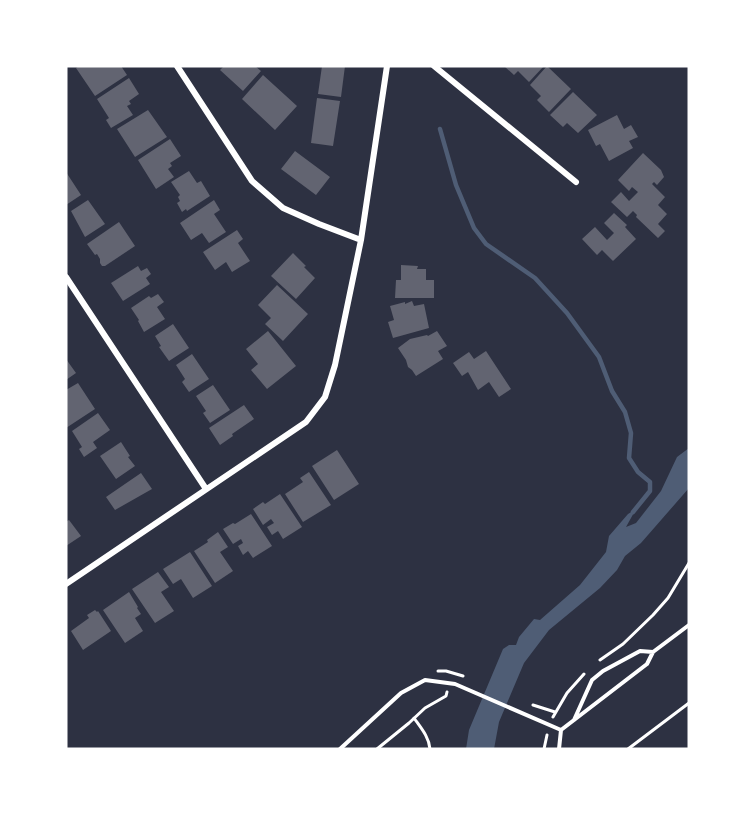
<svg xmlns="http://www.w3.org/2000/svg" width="755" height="815" font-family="Helvetica,sans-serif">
<rect width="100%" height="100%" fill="#2d3142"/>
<!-- water -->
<path fill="#4f5d75" d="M 689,448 L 689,488 L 641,543 L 625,556 L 617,570 L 600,588 L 549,630 L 524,663 L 499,722 L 494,749 L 466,749 L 469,730 L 503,649 L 509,645 L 516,645 L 519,637 L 534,619 L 540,620 L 580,585 L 606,552 L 609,536 L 628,514 L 636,509 L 626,527 L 636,523 L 661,491 L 677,457 Z"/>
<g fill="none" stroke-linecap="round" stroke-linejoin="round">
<!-- stream -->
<path stroke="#4f5d75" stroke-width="4.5" d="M 440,129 L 456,185 L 474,228 L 486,244 L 535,278 L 567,313 L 599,357 L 612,391 L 625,412 L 631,433 L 629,458 L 638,472 L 650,482 L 650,491 L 633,512"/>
</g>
<!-- building -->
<path fill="#626471" d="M 79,66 L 121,66 L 127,75 L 95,96 L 76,68 Z
M 224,66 L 255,66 L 261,71 L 243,91 L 220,70 Z
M 322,66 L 345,66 L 341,97 L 318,94 Z
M 504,66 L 544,66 L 529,82 L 518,71 L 514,75 Z
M 547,66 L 571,89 L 549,112 L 537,100 L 541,96 L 530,85 Z
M 263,75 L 297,106 L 275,130 L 242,99 Z
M 129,78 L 139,94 L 129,101 L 131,104 L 127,106 L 133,115 L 111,128 L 106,120 L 109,118 L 97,99 Z
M 573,92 L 597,115 L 578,133 L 567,123 L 563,127 L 550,115 Z
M 317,98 L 340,101 L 333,146 L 311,143 Z
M 148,110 L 167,137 L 135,157 L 117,129 Z
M 617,115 L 624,129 L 631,125 L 638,137 L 629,141 L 633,148 L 609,161 L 600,144 L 596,146 L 588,130 Z
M 170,139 L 181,156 L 170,163 L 172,166 L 168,169 L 174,177 L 156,189 L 138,160 Z
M 295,151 L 330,177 L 316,195 L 281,169 Z
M 643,153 L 661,170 L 664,177 L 657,185 L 654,182 L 652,184 L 665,197 L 658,205 L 667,214 L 658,224 L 665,231 L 658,238 L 636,217 L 637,215 L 633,211 L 627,217 L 611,202 L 621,192 L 629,201 L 638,192 L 632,187 L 629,191 L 618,180 Z
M 189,171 L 197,183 L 201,181 L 210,196 L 187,211 L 186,209 L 182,212 L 177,203 L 180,201 L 178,197 L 180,195 L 171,182 Z
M 66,172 L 81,195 L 66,205 Z
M 88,200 L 105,224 L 85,237 L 71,211 Z
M 214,200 L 220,210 L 214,214 L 226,232 L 209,243 L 202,233 L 191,240 L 180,223 Z
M 614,213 L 627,225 L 625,227 L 636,239 L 613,261 L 602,250 L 597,255 L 582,239 L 595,227 L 607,240 L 614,233 L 604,223 Z
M 119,222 L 135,246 L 105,266 L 102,266 L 100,263 L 100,259 L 97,254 L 95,255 L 87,244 Z
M 237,230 L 243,239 L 238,243 L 250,261 L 232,272 L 226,262 L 215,270 L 203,252 Z
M 293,253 L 306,266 L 304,267 L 315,278 L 296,299 L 271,276 Z
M 401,265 L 418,266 L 417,269 L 426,269 L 426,280 L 434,280 L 434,298 L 395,298 L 396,280 L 401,280 Z
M 138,266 L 141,271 L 147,268 L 151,274 L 146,278 L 150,284 L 123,301 L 111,283 Z
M 277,285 L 308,314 L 283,341 L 265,324 L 271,318 L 258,305 Z
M 158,294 L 164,302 L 157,307 L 165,319 L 144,332 L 138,321 L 139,320 L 131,308 L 149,296 L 151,298 Z
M 412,301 L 414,306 L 424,304 L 429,328 L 393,338 L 388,322 L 394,320 L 390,306 L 405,302 L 405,304 Z
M 173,324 L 189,348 L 169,361 L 159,347 L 161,346 L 155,336 Z
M 268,331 L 296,366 L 267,389 L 251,370 L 258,364 L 246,349 Z
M 437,331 L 447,346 L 438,351 L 443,359 L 416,376 L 412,370 L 408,367 L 406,360 L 398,348 L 410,339 L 427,335 L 428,336 Z
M 486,351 L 511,389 L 499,397 L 489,382 L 478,390 L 468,372 L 462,376 L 453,363 L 469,352 L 474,359 Z
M 192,354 L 209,379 L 189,392 L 182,382 L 185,379 L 176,365 Z
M 66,359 L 76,373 L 66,380 Z
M 78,383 L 95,409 L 66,428 L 66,390 Z
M 213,385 L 230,410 L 210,423 L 203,413 L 206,411 L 196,396 Z
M 244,405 L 254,419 L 232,434 L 233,436 L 220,445 L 209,428 Z
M 98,413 L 110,430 L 93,442 L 97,448 L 84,457 L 79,449 L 82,447 L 72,431 Z
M 121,442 L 130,456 L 128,457 L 135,466 L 116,479 L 100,456 Z
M 337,450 L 359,484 L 334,500 L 312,466 Z
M 309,472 L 331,505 L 303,522 L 285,494 L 303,482 L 300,478 Z
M 141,473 L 152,489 L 115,510 L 106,497 Z
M 280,494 L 302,527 L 283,539 L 278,531 L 272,535 L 267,527 L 274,523 L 271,519 L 263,525 L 253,509 L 263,502 L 265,504 Z
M 251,514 L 272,546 L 253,558 L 248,551 L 243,555 L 238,546 L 243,543 L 241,539 L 233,544 L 223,529 L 233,523 L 235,524 Z
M 69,520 L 81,536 L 66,546 L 66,522 Z
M 218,532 L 228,547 L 220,552 L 233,571 L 215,583 L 194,551 L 208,542 L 207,540 Z
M 190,552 L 212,586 L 193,598 L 181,579 L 173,584 L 163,569 Z
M 158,572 L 169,587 L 161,592 L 174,611 L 155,623 L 132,589 Z
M 129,592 L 138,607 L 137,608 L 141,614 L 135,618 L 143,631 L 125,643 L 103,610 Z
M 95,610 L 97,612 L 98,611 L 111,631 L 83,650 L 71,631 L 89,618 L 87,615 Z"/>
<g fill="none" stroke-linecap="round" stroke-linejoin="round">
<!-- path -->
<path stroke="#fff" stroke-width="3" d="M 600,660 L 623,644 L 653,615 L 668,598 L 689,563
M 438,671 L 446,671 L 463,676
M 533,705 L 555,712
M 553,717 L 567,693 L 584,674
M 414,718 C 421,728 429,737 430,749
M 377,749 L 409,723 L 425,708 L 446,696 L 447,692
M 544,749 L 547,735
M 628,749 L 689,703"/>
<!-- service -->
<path stroke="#fff" stroke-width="4" d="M 574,720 L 592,680 L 603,671 L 640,651 L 653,652
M 340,749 L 401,693 L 425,680 L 455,684 L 561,730
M 559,749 L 561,730 L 647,664 L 653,652 L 689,625"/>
<!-- minor -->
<path stroke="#fff" stroke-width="6" d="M 177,66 L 252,181 L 283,208 L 319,224 L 361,240
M 434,66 L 576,182
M 66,277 L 206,489
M 66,584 L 306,422 L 325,397 L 335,365 L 361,240 L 387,66"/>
</g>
<!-- border -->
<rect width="755" height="815" fill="none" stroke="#ffffff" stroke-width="135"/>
</svg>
